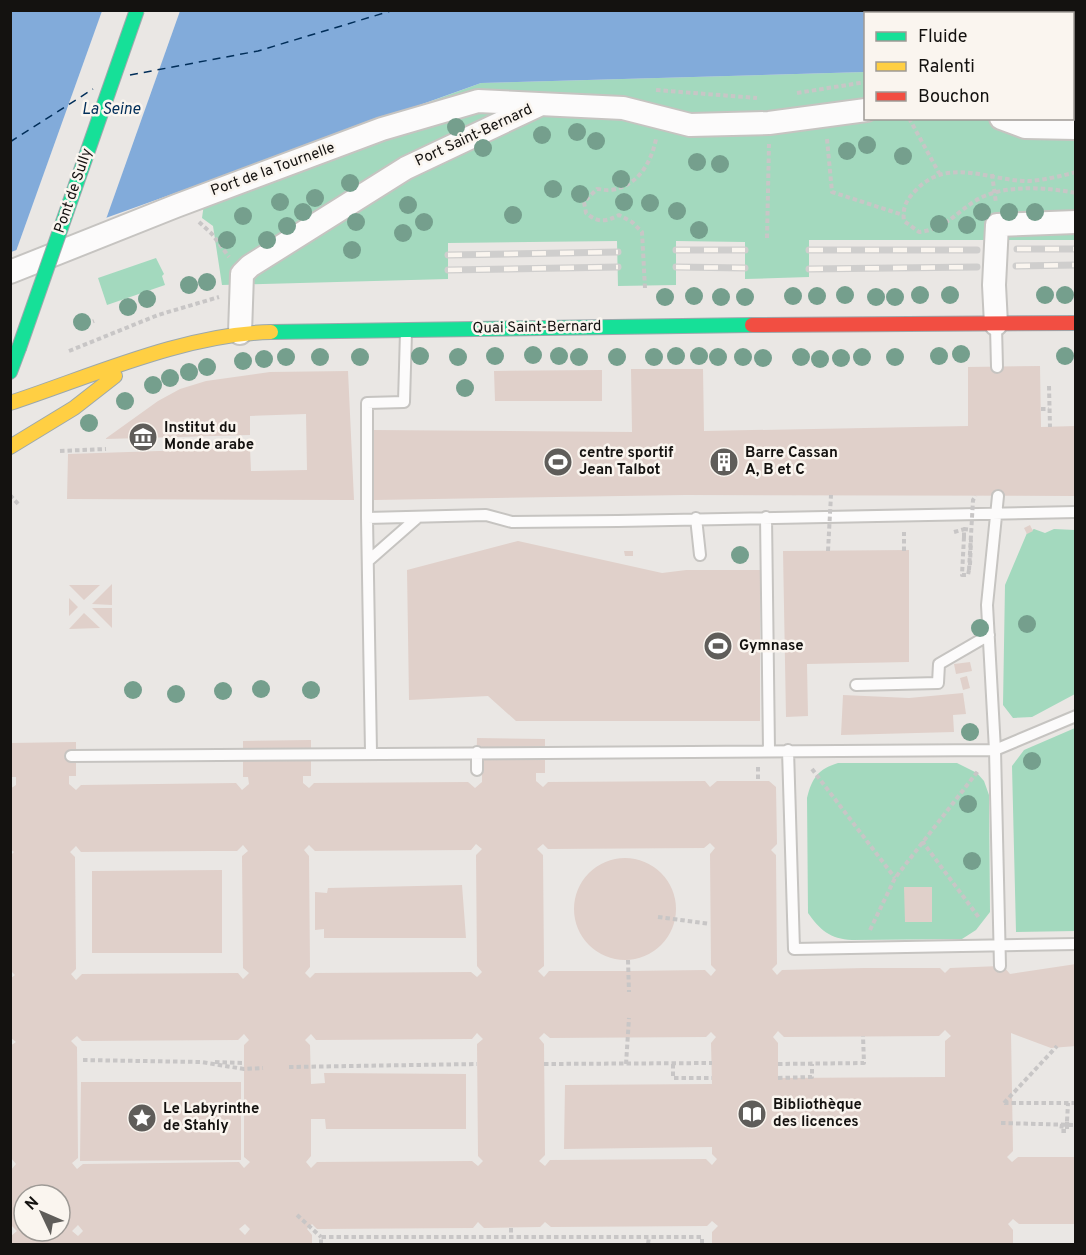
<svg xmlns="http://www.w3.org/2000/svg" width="1086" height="1255" font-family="Overpass,sans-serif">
<rect width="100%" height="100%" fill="#eae7e4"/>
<!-- green -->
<path fill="#a3d9be" d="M 1073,65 L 1075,65 L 1075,240 L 809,240 L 809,277 L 745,279 L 745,242 L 676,241 L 676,285 L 618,286 L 617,241 L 448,243 L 448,279 L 222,285 L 213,226 L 202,218 L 207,183 L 481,83 L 865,72 L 866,118 L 1072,118 Z
M 156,258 L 164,274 L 162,276 L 165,285 L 107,305 L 98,278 Z
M 1054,529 L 1075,530 L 1075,694 L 1032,717 L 1013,718 L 1003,705 L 1005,585 L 1027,533 L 1034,529 L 1045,533 Z
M 1075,728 L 1075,931 L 1016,932 L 1012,766 L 1024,750 Z
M 838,763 L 957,763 L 977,773 L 984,781 L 989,795 L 990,912 L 976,930 L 962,939 L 852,940 C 830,939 820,930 808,913 L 807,798 C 812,778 818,769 838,763 Z"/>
<!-- water -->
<path fill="#82abda" d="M 10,11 L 1075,11 L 1075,65 L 1073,65 L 1072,14 L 866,14 L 865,72 L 481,83 L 11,252 Z"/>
<!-- pier -->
<path fill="#eae7e4" d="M 102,11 L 180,11 L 105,222 L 15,254 Z"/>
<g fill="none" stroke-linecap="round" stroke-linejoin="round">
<!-- ferry -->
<path stroke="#012e59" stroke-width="1.5" stroke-dasharray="8 6" stroke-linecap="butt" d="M 130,75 L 258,51 L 394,10
M 10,142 L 93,89"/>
</g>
<!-- building -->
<path fill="#e0d0ca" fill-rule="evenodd" d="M 1040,366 L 1041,427 L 1076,426 L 1076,496 L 685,495 L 374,500 L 373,430 L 632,432 L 631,369 L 703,369 L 704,431 L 968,426 L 968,367 Z
M 602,370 L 602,401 L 495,401 L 494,371 Z
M 348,371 L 354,500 L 67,499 L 68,454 L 250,448 L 251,471 L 307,470 L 306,414 L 250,416 L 250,435 L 105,439 L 158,401 L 180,389 L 206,381 L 270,372 Z
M 1030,525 L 1033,531 L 1027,534 L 1024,528 Z
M 518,541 L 662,573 L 686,570 L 760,570 L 760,721 L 516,721 L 488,696 L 409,700 L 407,570 Z
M 909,550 L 909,662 L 807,664 L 808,716 L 786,717 L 783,551 Z
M 624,551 L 633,551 L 633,556 L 625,556 Z
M 112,584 L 112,605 L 92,604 Z
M 69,585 L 100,585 L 84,600 Z
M 69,598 L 78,607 L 69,616 Z
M 92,608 L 112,608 L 112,628 Z
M 84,613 L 100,628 L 69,629 Z
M 970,662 L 972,671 L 956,674 L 954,664 Z
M 967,676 L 970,688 L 963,690 L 960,678 Z
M 963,693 L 966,714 L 953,715 L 954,732 L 841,735 L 843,695 L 909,698 Z
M 477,738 L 545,739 L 545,773 L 536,773 L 536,781 L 543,787 L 548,782 L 705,781 L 710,787 L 717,781 L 769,781 L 776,787 L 777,844 L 771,850 L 776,855 L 777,964 L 772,969 L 777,975 L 782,970 L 864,968 L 940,968 L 945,973 L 950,968 L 1000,966 L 1004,967 L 1010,974 L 1076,964 L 1076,1046 L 1051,1048 L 1011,1033 L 1013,1151 L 1007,1157 L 1012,1162 L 1018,1157 L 1076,1157 L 1076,1224 L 1019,1224 L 1013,1219 L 1008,1224 L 1013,1230 L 1013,1244 L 712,1244 L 712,1232 L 718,1226 L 712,1221 L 707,1226 L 551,1227 L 545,1222 L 540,1227 L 484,1228 L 478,1222 L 473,1228 L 317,1229 L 312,1224 L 307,1229 L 312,1235 L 312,1244 L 11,1244 L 11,1236 L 17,1231 L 11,1225 L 11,1170 L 16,1164 L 11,1158 L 10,1046 L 16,1042 L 10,1037 L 10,979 L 15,975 L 10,970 L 10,856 L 14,852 L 10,849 L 10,789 L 16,785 L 16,777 L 10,777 L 10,743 L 76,742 L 76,776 L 69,776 L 69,784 L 76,790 L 81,785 L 236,783 L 242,790 L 249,784 L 248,777 L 243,777 L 243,741 L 311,740 L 311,776 L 303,776 L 303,783 L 309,788 L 314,783 L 468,782 L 475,788 L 482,782 L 482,775 L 476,775 ZM 710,843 L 715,848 L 710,854 L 711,965 L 716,970 L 711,976 L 705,970 L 628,971 L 549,971 L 544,977 L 538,971 L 544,966 L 543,855 L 537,849 L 543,844 L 548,849 L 704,848 ZM 476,844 L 482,849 L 476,855 L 477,966 L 482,972 L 477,977 L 471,972 L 315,973 L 310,978 L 305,973 L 310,967 L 309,856 L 304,850 L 309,845 L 315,851 L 471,850 ZM 243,845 L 248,851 L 242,856 L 243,968 L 249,973 L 243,979 L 238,973 L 82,974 L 76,980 L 71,974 L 76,969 L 75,857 L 70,852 L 76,846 L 81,852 L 209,851 L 237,851 ZM 945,1030 L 951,1036 L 945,1041 L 945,1077 L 778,1078 L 778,1043 L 773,1037 L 778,1031 L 784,1037 L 939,1036 ZM 711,1032 L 716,1037 L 711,1043 L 712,1084 L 565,1085 L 564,1149 L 712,1147 L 712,1154 L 717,1159 L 712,1165 L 706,1159 L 550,1160 L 545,1166 L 539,1161 L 545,1155 L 544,1044 L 539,1038 L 544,1033 L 550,1038 L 706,1037 ZM 477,1033 L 483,1039 L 477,1044 L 478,1156 L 483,1161 L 478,1166 L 472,1161 L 317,1162 L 311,1168 L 306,1162 L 311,1156 L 311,1119 L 325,1119 L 326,1129 L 466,1129 L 466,1074 L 324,1073 L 325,1083 L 311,1084 L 310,1045 L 305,1040 L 311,1034 L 316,1040 L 472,1039 ZM 244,1034 L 249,1040 L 244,1045 L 244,1157 L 250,1162 L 244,1168 L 239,1162 L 83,1164 L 77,1169 L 72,1163 L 78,1158 L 77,1047 L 71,1041 L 77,1036 L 82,1041 L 238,1040 ZM 24,1195 L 60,1195 L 60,1231 L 24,1231 ZM 245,1224 L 250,1229 L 245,1235 L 239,1229 ZM 78,1225 L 83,1231 L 78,1236 L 72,1231 Z
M574 909a51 51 0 1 1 102 0a51 51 0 1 1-102 0Z
M 222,870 L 222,953 L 92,953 L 92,871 Z
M 462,885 L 466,938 L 324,938 L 324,929 L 315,930 L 315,892 L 327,893 L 328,888 Z
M 904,887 L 932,887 L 932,922 L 905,922 Z
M 81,1082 L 241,1082 L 241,1160 L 80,1161 Z"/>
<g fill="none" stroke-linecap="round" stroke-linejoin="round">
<!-- lane casing -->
<g stroke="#c6c4c1" stroke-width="14">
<path id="lane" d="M 996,327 L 997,367
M 998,496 L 987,605 L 995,750 L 1000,966
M 766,517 L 769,750
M 367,518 L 367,403 L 404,402 L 406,332
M 696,518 L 700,555
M 368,561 L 417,518
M 856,685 L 938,683 L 939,664 L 989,635
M 788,750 L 794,949 L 1076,944
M 371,752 L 367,518 L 486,515 L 512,522 L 618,521 L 1076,512
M 477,752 L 477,770
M 71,756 L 995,750 L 1076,716"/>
</g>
<!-- street casing -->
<g stroke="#c6c4c1" stroke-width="26">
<path id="street" d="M 1001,118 L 1025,127 L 1076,128
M 10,272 L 176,206 L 382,129 L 478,101 L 623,108 L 690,125 L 769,123 L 866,110
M 996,324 L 994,285 L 997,225 L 1076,222
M 240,333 L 242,274 L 250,266 L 406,168 L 539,105"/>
</g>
<!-- fast casing -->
<g stroke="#9ca8ac" stroke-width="16">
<path id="fast" d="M 271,332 L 752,325
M 10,372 L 19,348"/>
</g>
<!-- slow casing -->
<g stroke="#9ca8ac" stroke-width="16">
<path id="slow" d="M 10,403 C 92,376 184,334 271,332
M 10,447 L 74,408 L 115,376"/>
</g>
<!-- jam casing -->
<g stroke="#9ca8ac" stroke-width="16">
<path id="jam" d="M 752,325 L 1076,323"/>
</g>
<!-- path -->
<path stroke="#c8c6c6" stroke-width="4" stroke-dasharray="4.5 3" stroke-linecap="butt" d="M 656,90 L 757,98
M 797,93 L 866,82
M 909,118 L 939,173
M 827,139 L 832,192 L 903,215
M 1076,172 C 1062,176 1044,180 1030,181 C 991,182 950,156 917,189 C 907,199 902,207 904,221 L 919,232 C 945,229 953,215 975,201 C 1002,184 1045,187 1076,193
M 992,174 L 996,203
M 199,222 L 212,234 L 229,257
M 767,238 L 769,144
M 645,288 L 642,232 L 632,222 L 619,215 C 605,222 598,223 586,213 L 584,202 L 597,189 C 602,189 606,191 611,190 C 638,186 651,163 656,139
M 82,328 L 81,326 L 94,321
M 69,351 L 158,315 L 219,297
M 1049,386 L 1050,427
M 1041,409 L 1049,409
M 60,451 L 106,449
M 10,495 L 20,506
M 964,537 L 962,575 L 968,575 L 969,570
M 904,551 L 904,532
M 970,565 L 971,540
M 758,767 L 758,781
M 812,769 L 895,878
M 922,841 L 980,919
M 658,917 L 710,924
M 870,930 L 895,878 L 978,771
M 628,960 L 629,992
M 83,1060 L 201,1062 L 244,1069 L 263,1068
M 215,1062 L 244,1063
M 544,1064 L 712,1063
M 626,1064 L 629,1018
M 673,1064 L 673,1078 L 712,1078
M 778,1064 L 864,1063 L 863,1036
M 289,1067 L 477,1064
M 778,1078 L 812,1077 L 812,1064
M 1004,1103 L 1057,1046
M 1004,1103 L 1076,1103
M 1067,1121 L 1068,1103
M 1001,1123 L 1076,1125
M 1062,1124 L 1061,1131 L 1067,1131 L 1067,1126
M 297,1215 L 321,1237
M 511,1228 L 511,1237
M 321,1244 L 321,1237 L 702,1237 L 702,1244
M 648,1244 L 649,1237"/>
<!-- lane -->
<use href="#lane" stroke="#fcfbfb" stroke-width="10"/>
<!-- street -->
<use href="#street" stroke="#fcfbfb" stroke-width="22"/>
<!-- fast -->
<use href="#fast" stroke="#16e098" stroke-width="14"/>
<!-- slow -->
<use href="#slow" stroke="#ffcf43" stroke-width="14"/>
<!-- jam -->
<use href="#jam" stroke="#f24e42" stroke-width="14"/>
<!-- rail casing -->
<g stroke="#cfcecd" stroke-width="7">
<path id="rail" d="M 1017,249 L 1076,249
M 676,250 L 745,250
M 809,250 L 977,250
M 448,255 L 618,252
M 1016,266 L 1076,265
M 676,267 L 745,268
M 809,269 L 977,267
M 448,270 L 618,267"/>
</g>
<!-- rail -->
<use href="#rail" stroke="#faf5ef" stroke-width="4.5" stroke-dasharray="14" stroke-linecap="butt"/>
<!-- fast-bridge casing -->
<g stroke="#9ca8ac" stroke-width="16" stroke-linecap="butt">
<path id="fast-bridge" d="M 19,348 L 137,10"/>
</g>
<!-- path-bridge -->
<path stroke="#c8c6c6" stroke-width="4" stroke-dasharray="4.5 3" stroke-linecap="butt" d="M 954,532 L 965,529
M 964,537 L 964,529 L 972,530
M 828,551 L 831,495
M 969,570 L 973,500 L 976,496
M 1067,1126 L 1067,1121"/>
<!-- fast-bridge -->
<use href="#fast-bridge" stroke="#16e098" stroke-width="14"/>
</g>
<!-- trees -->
<g fill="#759f8d">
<circle cx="456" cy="127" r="9"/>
<circle cx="577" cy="132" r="9"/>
<circle cx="542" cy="135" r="9"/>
<circle cx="596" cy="141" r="9"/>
<circle cx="867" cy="145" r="9"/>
<circle cx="483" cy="148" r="9"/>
<circle cx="847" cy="151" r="9"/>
<circle cx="903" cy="156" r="9"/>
<circle cx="697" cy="162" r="9"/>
<circle cx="720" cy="164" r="9"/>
<circle cx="621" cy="179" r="9"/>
<circle cx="350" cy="183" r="9"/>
<circle cx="553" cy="189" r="9"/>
<circle cx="580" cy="194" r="9"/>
<circle cx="315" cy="198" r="9"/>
<circle cx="280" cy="202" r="9"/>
<circle cx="624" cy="202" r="9"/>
<circle cx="650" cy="203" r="9"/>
<circle cx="408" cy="205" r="9"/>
<circle cx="677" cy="211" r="9"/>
<circle cx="303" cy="212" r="9"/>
<circle cx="982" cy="212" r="9"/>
<circle cx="1009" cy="212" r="9"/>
<circle cx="1035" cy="212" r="9"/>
<circle cx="513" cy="215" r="9"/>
<circle cx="243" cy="216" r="9"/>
<circle cx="356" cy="222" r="9"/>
<circle cx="424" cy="222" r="9"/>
<circle cx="939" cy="224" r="9"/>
<circle cx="967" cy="225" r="9"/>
<circle cx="287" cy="226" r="9"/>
<circle cx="699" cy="230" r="9"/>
<circle cx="403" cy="233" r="9"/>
<circle cx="227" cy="240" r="9"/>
<circle cx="267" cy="240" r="9"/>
<circle cx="352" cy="250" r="9"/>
<circle cx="207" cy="282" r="9"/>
<circle cx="189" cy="285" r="9"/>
<circle cx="845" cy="295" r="9"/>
<circle cx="920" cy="295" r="9"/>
<circle cx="950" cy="295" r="9"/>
<circle cx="1045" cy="295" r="9"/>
<circle cx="1065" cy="295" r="9"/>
<circle cx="694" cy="296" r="9"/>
<circle cx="793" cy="296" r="9"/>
<circle cx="817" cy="296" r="9"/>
<circle cx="665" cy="297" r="9"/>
<circle cx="721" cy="297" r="9"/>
<circle cx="745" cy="297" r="9"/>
<circle cx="876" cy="297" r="9"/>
<circle cx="895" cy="297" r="9"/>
<circle cx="147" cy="299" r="9"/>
<circle cx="128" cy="307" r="9"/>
<circle cx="82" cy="322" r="9"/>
<circle cx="961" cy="354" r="9"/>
<circle cx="533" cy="355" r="9"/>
<circle cx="420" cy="356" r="9"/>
<circle cx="495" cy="356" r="9"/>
<circle cx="559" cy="356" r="9"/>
<circle cx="676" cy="356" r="9"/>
<circle cx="699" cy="356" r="9"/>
<circle cx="939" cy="356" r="9"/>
<circle cx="1065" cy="356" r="9"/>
<circle cx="286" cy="357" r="9"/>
<circle cx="320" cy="357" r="9"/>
<circle cx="360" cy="357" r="9"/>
<circle cx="458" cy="357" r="9"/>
<circle cx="579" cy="357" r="9"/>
<circle cx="617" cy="357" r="9"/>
<circle cx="654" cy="357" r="9"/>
<circle cx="718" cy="357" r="9"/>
<circle cx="743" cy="357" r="9"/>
<circle cx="801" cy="357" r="9"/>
<circle cx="862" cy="357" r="9"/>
<circle cx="895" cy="357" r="9"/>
<circle cx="763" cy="358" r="9"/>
<circle cx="841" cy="358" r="9"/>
<circle cx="264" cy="359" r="9"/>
<circle cx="820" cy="359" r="9"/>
<circle cx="243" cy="361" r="9"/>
<circle cx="207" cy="367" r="9"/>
<circle cx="189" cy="372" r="9"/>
<circle cx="170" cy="378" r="9"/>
<circle cx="153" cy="385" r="9"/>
<circle cx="465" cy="388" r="9"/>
<circle cx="125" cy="401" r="9"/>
<circle cx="89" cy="423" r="9"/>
<circle cx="740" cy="555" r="9"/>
<circle cx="1027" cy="624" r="9"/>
<circle cx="980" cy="628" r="9"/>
<circle cx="261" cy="689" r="9"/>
<circle cx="133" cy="690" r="9"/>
<circle cx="311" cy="690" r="9"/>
<circle cx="223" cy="691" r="9"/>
<circle cx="176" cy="694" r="9"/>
<circle cx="970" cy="732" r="9"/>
<circle cx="1032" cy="761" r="9"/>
<circle cx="968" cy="804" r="9"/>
<circle cx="972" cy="861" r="9"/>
</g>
<!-- icons -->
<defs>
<g id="museum-disc" transform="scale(1.5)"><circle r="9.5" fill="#5f5d5a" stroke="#faf5ef"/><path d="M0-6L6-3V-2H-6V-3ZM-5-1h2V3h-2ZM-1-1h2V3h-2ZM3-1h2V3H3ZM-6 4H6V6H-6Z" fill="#fff"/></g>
<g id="stadium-disc" transform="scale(1.5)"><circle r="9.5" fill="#5f5d5a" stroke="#faf5ef"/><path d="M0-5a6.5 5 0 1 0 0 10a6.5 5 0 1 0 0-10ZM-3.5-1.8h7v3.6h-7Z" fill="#fff"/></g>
<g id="building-disc" transform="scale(1.5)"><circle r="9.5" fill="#5f5d5a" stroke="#faf5ef"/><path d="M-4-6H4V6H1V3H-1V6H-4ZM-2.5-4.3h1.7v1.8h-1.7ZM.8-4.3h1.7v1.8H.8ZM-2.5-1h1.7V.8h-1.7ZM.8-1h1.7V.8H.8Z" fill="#fff"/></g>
<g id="library-disc" transform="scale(1.5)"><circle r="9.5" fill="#5f5d5a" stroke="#faf5ef"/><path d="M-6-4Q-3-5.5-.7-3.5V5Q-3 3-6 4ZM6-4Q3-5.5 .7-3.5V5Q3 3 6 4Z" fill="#fff"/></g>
<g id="sight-disc" transform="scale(1.5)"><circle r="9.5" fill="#5f5d5a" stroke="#faf5ef"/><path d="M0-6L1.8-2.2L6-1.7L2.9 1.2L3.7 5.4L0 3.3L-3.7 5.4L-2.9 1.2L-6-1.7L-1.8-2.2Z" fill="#fff"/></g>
</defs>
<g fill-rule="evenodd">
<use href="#museum-disc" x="143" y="437"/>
<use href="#stadium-disc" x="558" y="462"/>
<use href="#building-disc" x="724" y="462"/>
<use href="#stadium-disc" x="718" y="646"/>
<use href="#library-disc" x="752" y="1114"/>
<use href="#sight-disc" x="142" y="1118"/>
</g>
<g text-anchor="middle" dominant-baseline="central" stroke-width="5" stroke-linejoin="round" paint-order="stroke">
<!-- street labels -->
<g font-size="15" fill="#141210" stroke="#faf5ef">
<text transform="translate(474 136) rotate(-25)">Port Saint-Bernard</text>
<text transform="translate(273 170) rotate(-20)">Port de la Tournelle</text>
<text transform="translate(74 191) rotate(-71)">Pont de Sully</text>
<text transform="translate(537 328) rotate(-1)">Quai Saint-Bernard</text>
</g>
<!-- poi labels -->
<g font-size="15" font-weight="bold" fill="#141210" stroke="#faf5ef" text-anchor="start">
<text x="164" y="428">Institut du<tspan x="164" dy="17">Monde arabe</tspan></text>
<text x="579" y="453">centre sportif<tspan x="579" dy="17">Jean Talbot</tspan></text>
<text x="745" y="453">Barre Cassan<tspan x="745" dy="17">A, B et C</tspan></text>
<text x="739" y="646">Gymnase</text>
<text x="773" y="1105">Bibliothèque<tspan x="773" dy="17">des licences</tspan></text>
<text x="163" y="1109">Le Labyrinthe<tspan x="163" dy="17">de Stahly</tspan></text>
</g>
<!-- water labels -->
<g font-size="16" font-style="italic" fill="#012e59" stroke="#faf5ef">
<text x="111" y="110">La Seine</text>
</g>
</g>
<!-- border -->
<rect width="1086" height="1255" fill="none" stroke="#141210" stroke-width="24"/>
<!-- legend -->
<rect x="864" y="12" width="210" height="108" fill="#faf5ef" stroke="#9e9a96" stroke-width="1.5"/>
<rect x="876" y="32" width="30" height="9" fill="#16e098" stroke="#9e9a96" stroke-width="1.5"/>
<text x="918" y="42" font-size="18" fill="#141210">Fluide</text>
<rect x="876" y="62" width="30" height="9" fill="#ffcf43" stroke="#9e9a96" stroke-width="1.5"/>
<text x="918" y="72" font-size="18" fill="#141210">Ralenti</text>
<rect x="876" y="92" width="30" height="9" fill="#f24e42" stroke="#9e9a96" stroke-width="1.5"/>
<text x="918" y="102" font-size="18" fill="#141210">Bouchon</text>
<!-- north arrow -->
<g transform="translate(42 1213) rotate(314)"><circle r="28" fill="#faf5ef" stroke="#9e9a96" stroke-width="1.5"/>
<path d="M0-4.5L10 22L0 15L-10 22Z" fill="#5f5d5a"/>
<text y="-9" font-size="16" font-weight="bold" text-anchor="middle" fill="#141210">N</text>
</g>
</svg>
